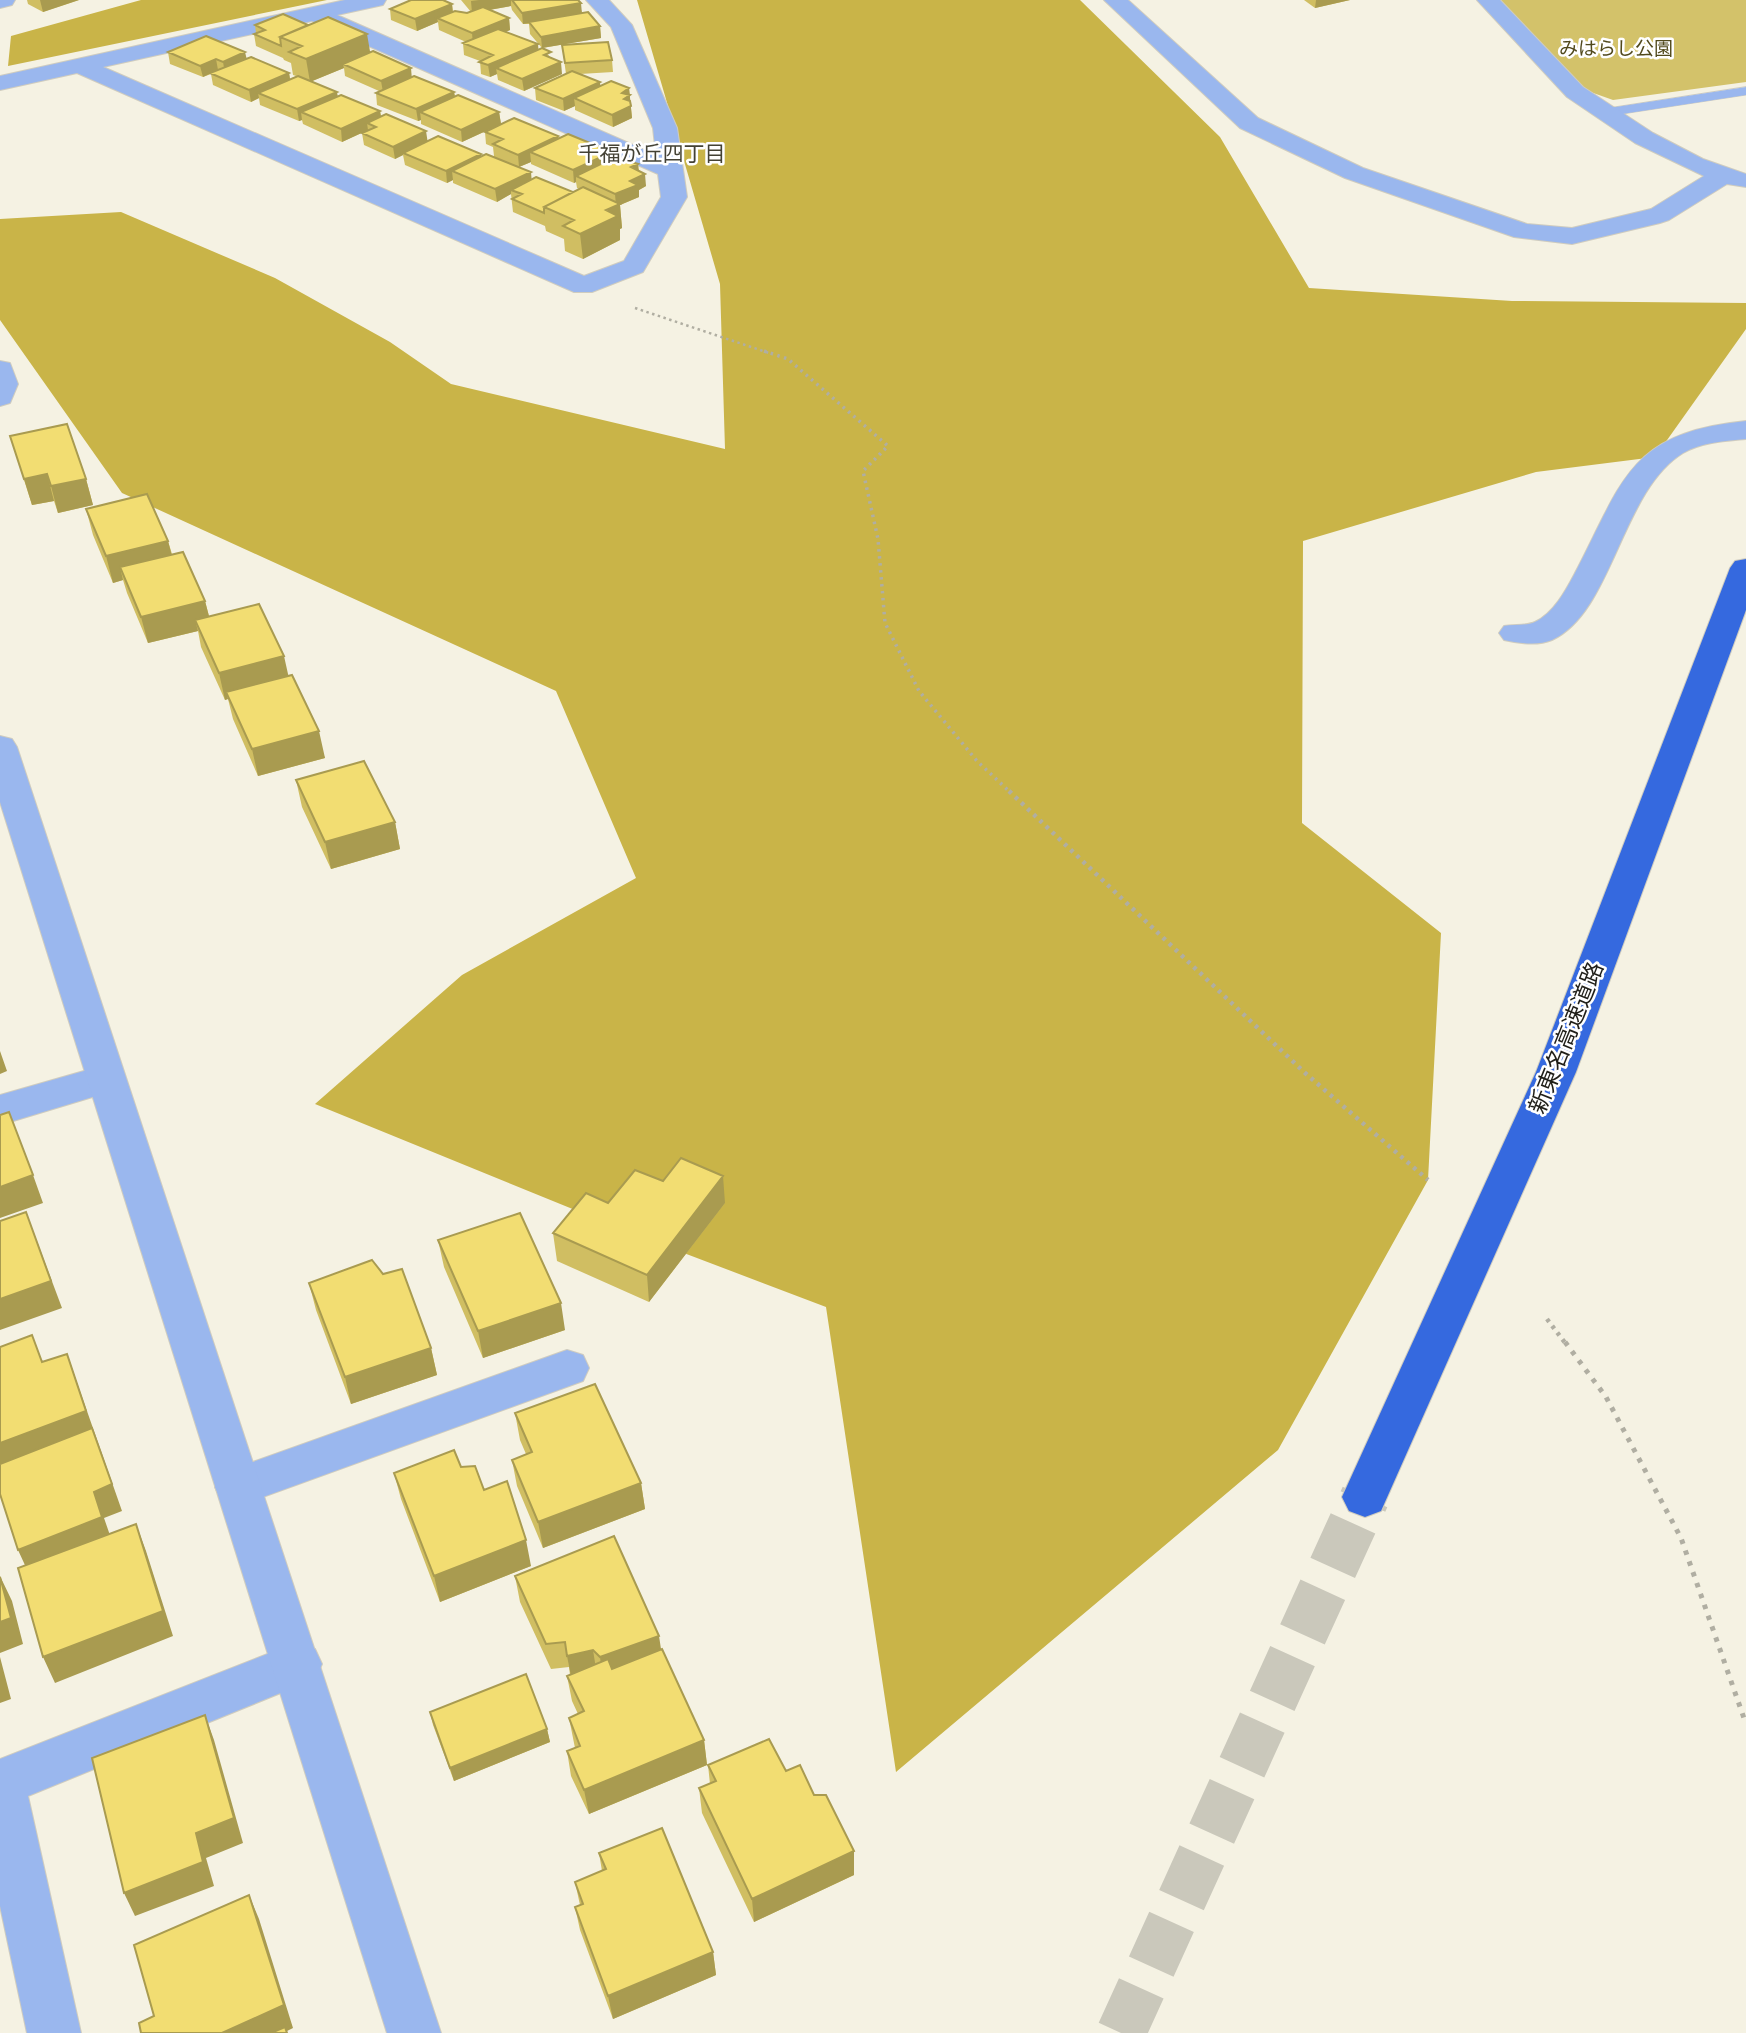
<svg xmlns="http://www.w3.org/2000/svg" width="1746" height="2033" font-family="'Varela Round','Noto Sans JP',sans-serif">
<rect width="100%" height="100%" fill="#f5f2e3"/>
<!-- green -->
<path fill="#d3c26a" d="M 1499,0 L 1746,0 L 1746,82 L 1613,100 L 1582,89 Z"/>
<!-- forest -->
<path fill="#c9b448" d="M 141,0 L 327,0 L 8,66 L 11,36 Z
M 637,0 L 1080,0 L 1220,137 L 1309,288 L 1512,301 L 1746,303 L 1746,329 L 1655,457 L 1536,472 L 1303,541 L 1302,823 L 1441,933 L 1428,1180 L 1278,1450 L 896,1772 L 826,1307 L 639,1236 L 315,1104 L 462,975 L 636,878 L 556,691 L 122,493 L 0,320 L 0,219 L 121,212 L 275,278 L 390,342 L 451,384 L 725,449 L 720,284 Z"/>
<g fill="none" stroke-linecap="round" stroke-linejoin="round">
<!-- motorway-tunnel -->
<path stroke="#cac8bb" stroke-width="49" stroke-dasharray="49 24" stroke-linecap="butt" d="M 1121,2033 L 1365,1497"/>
<!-- service casing -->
<g stroke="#cfccbf" stroke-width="1">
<path id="service" d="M 1746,87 L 1746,95 L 1609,116 L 1602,112 L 1609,108 Z"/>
</g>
<!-- minor casing -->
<g stroke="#cfccbf" stroke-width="2">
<path id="minor" d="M 0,0 L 15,0 L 12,5 L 0,8 Z
M 345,0 L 386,0 L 383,5 L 337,15 L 656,155 L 653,128 L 611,27 L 586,0 L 609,0 L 632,25 L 677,128 L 687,197 L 643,272 L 592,292 L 574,292 L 77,73 L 0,90 L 0,76 ZM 312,21 L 658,174 L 661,197 L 624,261 L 584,276 L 103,67 Z
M 1104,0 L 1128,0 L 1258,118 L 1363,168 L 1527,224 L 1572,228 L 1651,209 L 1704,176 L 1635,143 L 1567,97 L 1477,0 L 1500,0 L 1583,87 L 1653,133 L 1703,159 L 1746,174 L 1746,187 L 1727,184 L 1669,220 L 1660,223 L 1572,244 L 1514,237 L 1345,178 L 1240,128 Z
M 0,361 L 10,363 L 18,384 L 10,403 L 0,406 Z
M 1746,421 L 1746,439 C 1725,441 1702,442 1683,453 C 1621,491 1613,612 1552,640 C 1538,646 1517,643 1504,640 L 1499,633 L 1504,626 C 1513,624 1527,626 1535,622 C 1554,613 1566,590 1575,573 C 1624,479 1629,433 1746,421 Z
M 105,1065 L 119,1069 L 125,1079 L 119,1089 L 0,1125 L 0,1095 Z
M 567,1350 L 583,1355 L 589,1368 L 583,1381 L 238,1506 L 222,1501 L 215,1487 L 222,1473 Z
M 298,1642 L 315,1649 L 322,1664 L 315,1679 L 28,1796 L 81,2033 L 27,2033 L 0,1906 L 0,1759 Z"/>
</g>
<!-- tertiary casing -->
<g stroke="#cfccbf" stroke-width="2">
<path id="tertiary" d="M 0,736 L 12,739 L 17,747 L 441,2033 L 387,2033 L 0,802 Z"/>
</g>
<!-- motorway casing -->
<g stroke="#cfccbf" stroke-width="2">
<path id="motorway" d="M 1746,559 L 1746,610 L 1576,1072 L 1381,1511 L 1365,1517 L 1349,1511 L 1342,1497 L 1536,1072 L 1730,568 L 1735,561 Z"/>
</g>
<!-- path-far3 -->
<path stroke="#b0aea2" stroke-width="2.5" stroke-dasharray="2.5 3.5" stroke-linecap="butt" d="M 635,308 L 769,353"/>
<!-- path-far2 -->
<path stroke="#b0aea2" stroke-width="3.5" stroke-dasharray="2.5 4.5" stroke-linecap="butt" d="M 764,351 L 788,359 L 888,446 L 863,471 L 878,539 L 885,623 L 919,691 L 977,761 L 1011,793"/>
<!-- path-far1 -->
<path stroke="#b0aea2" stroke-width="4.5" stroke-dasharray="3.5 5" stroke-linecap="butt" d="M 1009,791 L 1304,1072 L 1428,1180
M 1547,1319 L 1566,1344"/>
<!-- path -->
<path stroke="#b0aea2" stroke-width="5" stroke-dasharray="4.5 7" stroke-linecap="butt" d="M 1565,1342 L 1606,1397 L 1681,1538 L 1746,1724"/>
<!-- service -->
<use href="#service" fill="#9ab7ee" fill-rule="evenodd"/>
<!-- minor -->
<use href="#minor" fill="#9ab7ee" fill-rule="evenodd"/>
<!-- tertiary -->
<use href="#tertiary" fill="#9ab7ee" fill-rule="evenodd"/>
<!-- motorway -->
<use href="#motorway" fill="#3569df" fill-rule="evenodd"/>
</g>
<!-- wall -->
<path fill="#d0be62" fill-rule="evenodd" d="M 27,0 L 79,0 L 43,12 L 28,4 Z
M 461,0 L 578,0 L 582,13 L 600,26 L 601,38 L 542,48 L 551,58 L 562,74 L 524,91 L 498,80 L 497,74 L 490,77 L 481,74 L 480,61 L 464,55 L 463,43 L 466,42 L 439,30 L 438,22 L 417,31 L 391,20 L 390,9 L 452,4 L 453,12 L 467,13 L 471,12 ZM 511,6 L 512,10 L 523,24 L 529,24 L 530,34 L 542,48 L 538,50 L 538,44 L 506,32 L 510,30 L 509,18 L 489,10 Z
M 1304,0 L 1350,0 L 1315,8 Z
M 255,25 L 370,53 L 412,77 L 454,92 L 455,96 L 499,112 L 501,124 L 462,142 L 421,124 L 421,120 L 418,121 L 377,105 L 376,93 L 379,91 L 345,76 L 344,68 L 312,81 L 338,96 L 380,111 L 381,116 L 428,141 L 481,156 L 494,156 L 493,147 L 486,144 L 485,132 L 558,136 L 559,138 L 612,152 L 612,158 L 638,164 L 639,171 L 646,186 L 639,190 L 639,197 L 620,205 L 622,228 L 620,229 L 620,240 L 583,259 L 565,251 L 564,239 L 546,231 L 545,226 L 513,212 L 511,194 L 497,202 L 453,183 L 453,180 L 447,183 L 405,165 L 403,155 L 395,159 L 364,145 L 362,133 L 368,130 L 342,142 L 303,124 L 302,120 L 299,121 L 260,105 L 259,98 L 251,102 L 213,85 L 211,74 L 203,77 L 170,64 L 168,52 L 247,59 L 289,73 L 290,79 L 296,76 L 293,75 L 291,63 L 284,60 L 283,58 L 256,46 L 254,34 L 256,33 ZM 531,162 L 531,164 L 574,183 L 576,182 L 577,188 L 579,189 L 573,192 L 531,179 L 519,167 Z
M 562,45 L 612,60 L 613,72 L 580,74 L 600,82 L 600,86 L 629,88 L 632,118 L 613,127 L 575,110 L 575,106 L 564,111 L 536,100 L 535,88 L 566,74 Z
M 10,436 L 86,479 L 93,505 L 58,513 L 54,501 L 32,505 Z
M 86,509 L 168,541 L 172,554 L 205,601 L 209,616 L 288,676 L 325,758 L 258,776 L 233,719 L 228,699 L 225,700 L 201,647 L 198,631 L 148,643 L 127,593 L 123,580 L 113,583 L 93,535 Z
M 296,780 L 395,822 L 400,849 L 331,869 L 302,807 Z
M 663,1181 L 725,1203 L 649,1302 L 557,1261 L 553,1233 L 608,1203 Z
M 438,1240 L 565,1330 L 483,1358 L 444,1267 Z
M 309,1283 L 431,1348 L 437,1375 L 351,1404 L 316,1310 Z
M 515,1413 L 641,1483 L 645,1509 L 543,1548 L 517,1486 L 512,1460 L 526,1454 L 520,1440 Z
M 461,1467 L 484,1490 L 531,1566 L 440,1602 L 401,1499 L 394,1473 Z
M 515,1576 L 661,1649 L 704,1740 L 707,1765 L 589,1814 L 571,1776 L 567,1751 L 575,1748 L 569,1718 L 578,1714 L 572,1701 L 567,1676 L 570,1675 L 569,1667 L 551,1669 L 520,1602 Z
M 430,1712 L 547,1729 L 550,1742 L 454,1781 L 433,1725 Z
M 708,1765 L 786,1771 L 854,1851 L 854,1875 L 754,1922 L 702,1813 L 699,1788 L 710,1784 Z
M 599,1853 L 713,1952 L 716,1975 L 613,2019 L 580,1930 L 575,1907 L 580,1905 L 575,1882 L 602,1871 Z"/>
<!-- shaded-wall -->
<path fill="#a99b50" d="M 40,0 L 79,0 L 43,12 Z
M 479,0 L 511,0 L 511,6 L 472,13 L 471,1 Z
M 1316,0 L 1350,0 L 1315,8 Z
M 581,3 L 582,14 L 523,24 L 522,13 Z
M 452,4 L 453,15 L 437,18 L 438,22 L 417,31 L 415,19 Z
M 509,18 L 510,30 L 473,45 L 472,33 Z
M 600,26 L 601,38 L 542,48 L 541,37 Z
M 367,34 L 371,57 L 343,64 L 344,68 L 310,82 L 306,59 Z
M 538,44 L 539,56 L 496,68 L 497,74 L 490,77 L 488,65 Z
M 245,52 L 248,64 L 225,73 L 223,62 Z
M 216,59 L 218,70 L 203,77 L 200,66 Z
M 561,62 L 562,74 L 524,91 L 522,79 Z
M 411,68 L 412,80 L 383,92 L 381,81 Z
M 289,73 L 291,85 L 258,93 L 259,98 L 251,102 L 249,90 Z
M 600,82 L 601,94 L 574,98 L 575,106 L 564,111 L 563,99 Z
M 629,88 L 632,118 L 613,127 L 612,115 L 622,93 Z
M 337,92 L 339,104 L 301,112 L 302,120 L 299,121 L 297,109 Z
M 454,92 L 456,104 L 420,112 L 421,120 L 418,121 L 416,109 Z
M 380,111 L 382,124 L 367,123 L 368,130 L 342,142 L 341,129 Z
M 499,112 L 501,124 L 462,142 L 461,130 Z
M 426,131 L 428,144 L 403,153 L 403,155 L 395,159 L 393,147 Z
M 558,136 L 560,148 L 530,152 L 531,162 L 519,167 L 518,155 Z
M 612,152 L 613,164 L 576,176 L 576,182 L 574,183 L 573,170 Z
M 481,154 L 482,166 L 452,171 L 453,180 L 447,183 L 446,171 Z
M 638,164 L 639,176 L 631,167 Z
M 531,172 L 532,184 L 511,190 L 511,194 L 497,202 L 495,189 Z
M 645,174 L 646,186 L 639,190 L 639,197 L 620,205 L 622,228 L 620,229 L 620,240 L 583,259 L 580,234 L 606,210 L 616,206 L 615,194 L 630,181 Z
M 47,474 L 54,501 L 32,505 L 24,479 Z
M 86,479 L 93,505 L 58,513 L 51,486 Z
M 168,541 L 175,568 L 120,567 L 123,580 L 113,583 L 106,556 Z
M 205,601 L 212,628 L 195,620 L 198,631 L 148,643 L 141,617 Z
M 284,656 L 290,683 L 226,692 L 228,699 L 225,700 L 219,673 Z
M 319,731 L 325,758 L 258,776 L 252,749 Z
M 395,822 L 400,849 L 331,869 L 325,842 Z
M 0,1051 L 7,1071 L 0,1074 Z
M 33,1175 L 43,1203 L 0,1218 L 0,1187 Z
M 723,1176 L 725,1203 L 649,1302 L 647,1275 Z
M 26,1212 L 62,1308 L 0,1330 L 0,1299 Z
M 561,1303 L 565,1330 L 483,1358 L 478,1331 Z
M 431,1348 L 437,1375 L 351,1404 L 345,1377 Z
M 67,1354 L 122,1511 L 104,1518 L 113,1544 L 30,1576 L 18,1550 L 0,1474 L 0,1443 Z
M 641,1483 L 645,1509 L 543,1548 L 538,1522 Z
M 136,1524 L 146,1551 L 173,1636 L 55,1683 L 43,1657 Z
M 526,1540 L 531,1566 L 440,1602 L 434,1576 Z
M 0,1576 L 12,1601 L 23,1644 L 0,1653 Z
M 659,1636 L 663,1662 L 603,1682 L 600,1657 Z
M 593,1650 L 597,1675 L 572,1681 L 567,1656 Z
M 0,1657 L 11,1699 L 0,1703 Z
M 205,1715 L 214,1740 L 243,1843 L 206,1858 L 214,1886 L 135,1916 L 124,1893 L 196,1833 Z
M 547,1729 L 550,1742 L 454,1781 L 450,1768 Z
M 704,1740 L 707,1765 L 589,1814 L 584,1790 Z
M 854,1851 L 854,1875 L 754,1922 L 752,1899 Z
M 249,1895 L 259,1919 L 293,2028 L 287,2031 L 287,2033 L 222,2033 Z
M 713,1952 L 716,1975 L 613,2019 L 608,1996 Z"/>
<!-- building -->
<path fill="#f2dd72" stroke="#a99b50" stroke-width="2" d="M 411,0 L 443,0 L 452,4 L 415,19 L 390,9 Z
M 512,0 L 578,0 L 581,3 L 522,13 Z
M 483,7 L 509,18 L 472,33 L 437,18 L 455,11 L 467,13 Z
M 588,12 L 600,26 L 541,37 L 529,22 Z
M 283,14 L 308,25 L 280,37 L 281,46 L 254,34 L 265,30 L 255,25 Z
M 328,17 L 367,34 L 306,59 L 289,52 L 302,46 L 280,37 Z
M 498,29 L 538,44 L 488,65 L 479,62 L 493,55 L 463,43 Z
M 206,36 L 245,52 L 223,62 L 216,59 L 200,66 L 168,52 Z
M 608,42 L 612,60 L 565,63 L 562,45 Z
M 542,48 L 551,52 L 544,55 L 561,62 L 522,79 L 496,68 Z
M 373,51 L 411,68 L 381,81 L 343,64 Z
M 251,57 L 289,73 L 249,90 L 210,73 Z
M 572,71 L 600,82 L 563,99 L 535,88 Z
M 298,76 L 337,92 L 297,109 L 258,93 Z
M 414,76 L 454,92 L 416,109 L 376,93 Z
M 611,81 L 629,88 L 622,93 L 630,95 L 624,99 L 630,101 L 631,106 L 612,115 L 574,98 Z
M 341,95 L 380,111 L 341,129 L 301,112 Z
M 458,95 L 499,112 L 461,130 L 420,112 Z
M 386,114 L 426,131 L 393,147 L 362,133 L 376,127 L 367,123 Z
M 514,118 L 558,136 L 518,155 L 493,144 L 503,139 L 485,132 Z
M 568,134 L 612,152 L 573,170 L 530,152 Z
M 438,136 L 481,154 L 446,171 L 403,153 Z
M 486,154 L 531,172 L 495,189 L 452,171 Z
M 615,157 L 638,164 L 631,167 L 645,174 L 630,181 L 638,185 L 615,194 L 576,176 Z
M 536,177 L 573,192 L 544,207 L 544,213 L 512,199 L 522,194 L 511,190 Z
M 583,187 L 620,204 L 606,210 L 618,216 L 580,234 L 563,226 L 574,220 L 544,207 Z
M 67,424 L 86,479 L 51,486 L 47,474 L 24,479 L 10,436 Z
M 147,494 L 168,541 L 106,556 L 86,509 Z
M 183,552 L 205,601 L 141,617 L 120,567 Z
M 259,604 L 284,656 L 219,673 L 195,620 Z
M 292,675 L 319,731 L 252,749 L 226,692 Z
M 364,761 L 395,822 L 325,842 L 296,780 Z
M 9,1112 L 33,1175 L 0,1187 L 0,1115 Z
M 681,1158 L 723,1176 L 647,1275 L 553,1233 L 586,1193 L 608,1203 L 635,1170 L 663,1181 Z
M 26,1212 L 51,1281 L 0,1299 L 0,1221 Z
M 520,1213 L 561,1303 L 478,1331 L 438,1240 Z
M 372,1260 L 383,1274 L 402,1269 L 431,1348 L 345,1377 L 309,1283 Z
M 32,1335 L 42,1362 L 67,1354 L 86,1411 L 0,1443 L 0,1347 Z
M 595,1384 L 641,1483 L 538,1522 L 512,1460 L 532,1452 L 515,1413 Z
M 92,1428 L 112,1484 L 94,1492 L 102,1517 L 18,1550 L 0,1494 L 0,1464 Z
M 454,1450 L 461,1467 L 475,1466 L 484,1490 L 507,1481 L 526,1540 L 434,1576 L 394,1473 Z
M 136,1524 L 163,1611 L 43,1657 L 18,1568 Z
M 614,1536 L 659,1636 L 600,1657 L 593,1650 L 567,1656 L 565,1642 L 546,1644 L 515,1576 Z
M 0,1577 L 11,1618 L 0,1622 Z
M 662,1649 L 704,1740 L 584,1790 L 567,1751 L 580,1746 L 569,1718 L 584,1711 L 567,1676 L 608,1659 L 612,1669 Z
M 526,1674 L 547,1729 L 450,1768 L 430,1712 Z
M 205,1715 L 234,1818 L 196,1833 L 203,1862 L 124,1893 L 92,1758 Z
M 769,1739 L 786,1771 L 800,1765 L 814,1795 L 826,1795 L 854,1851 L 752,1899 L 699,1788 L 716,1781 L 708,1765 Z
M 662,1828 L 713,1952 L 608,1996 L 575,1907 L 583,1904 L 575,1882 L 606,1869 L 599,1853 Z
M 249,1895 L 284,2005 L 222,2033 L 141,2033 L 139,2023 L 154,2016 L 134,1945 Z
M 285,2027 L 287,2033 L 271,2033 Z"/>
<g text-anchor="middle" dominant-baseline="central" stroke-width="5" stroke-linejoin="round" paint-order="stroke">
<!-- far-park labels -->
<g font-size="19" fill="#51491c" stroke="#fff">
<text x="1616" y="49">みはらし公園</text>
</g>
<!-- far-neighbourhood labels -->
<g font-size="21" fill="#444235" stroke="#fff">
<text x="652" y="154">千福が丘四丁目</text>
</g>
<!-- street labels -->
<g font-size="23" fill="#201f19" stroke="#fff">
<text transform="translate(1567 1038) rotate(-68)">新東名高速道路</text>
</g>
</g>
</svg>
